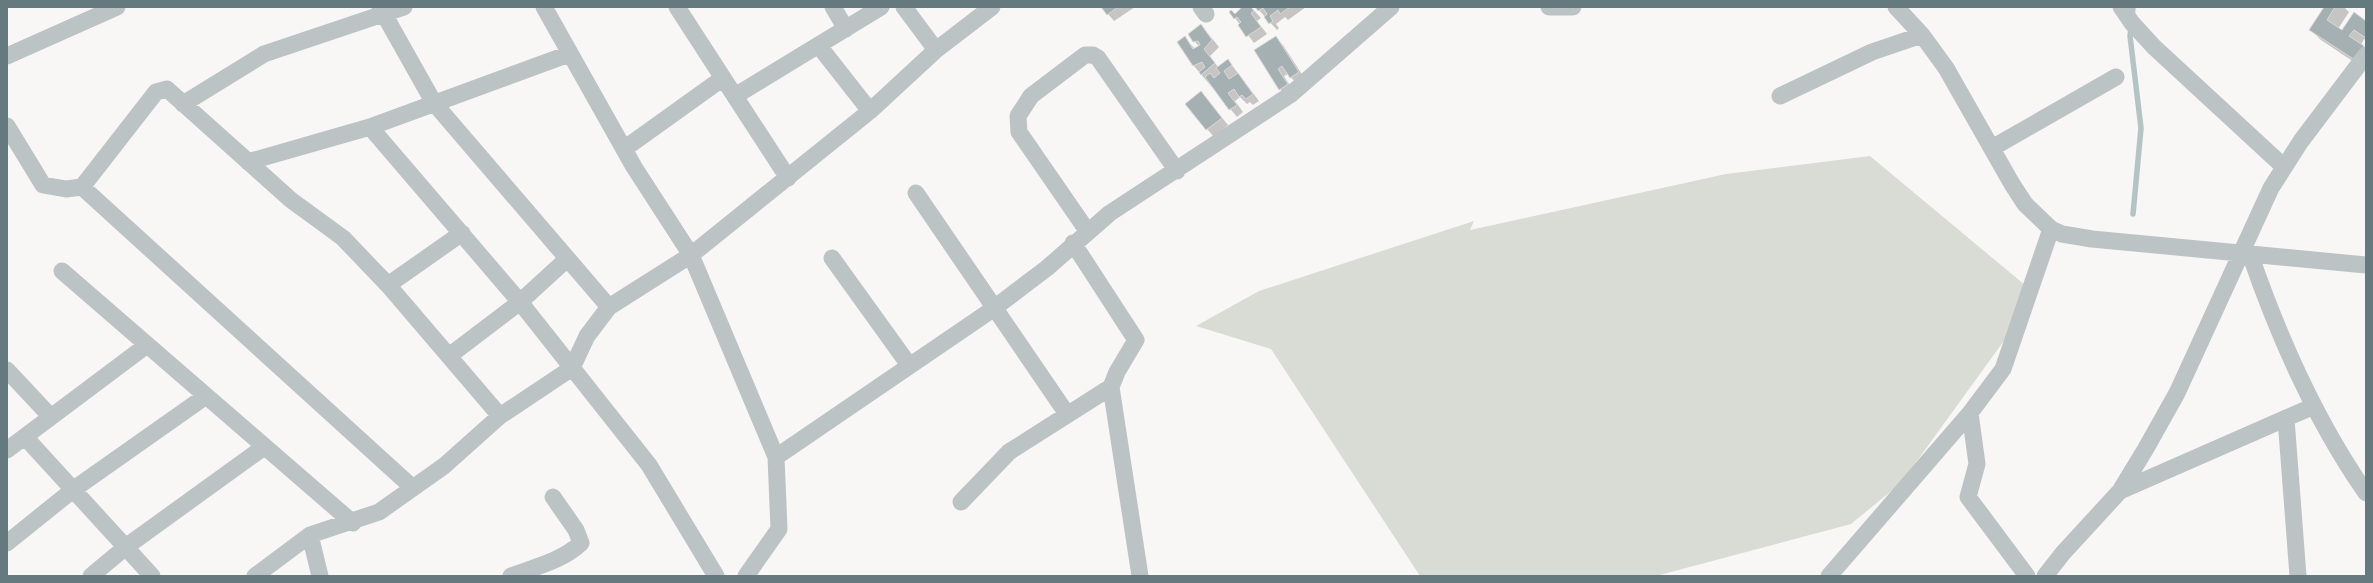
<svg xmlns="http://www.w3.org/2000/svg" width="2373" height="583" font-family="Cabin,sans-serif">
<rect width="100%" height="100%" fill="#f8f7f5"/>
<!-- green -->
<path fill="#d9dcd4" d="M 1870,156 L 2037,295 L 1901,483 L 1851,524 L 1656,576 L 1420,576 L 1271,349 L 1196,326 L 1259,291 L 1474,221 L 1470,230 L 1726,174 Z"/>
<!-- shadow -->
<path fill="#0003" d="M 1102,7 L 1135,7 L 1114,21 Z
M 1243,7 L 1251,7 L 1261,18 L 1257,21 L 1267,34 L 1254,43 L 1235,18 L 1235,15 Z
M 1256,7 L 1306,7 L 1288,20 L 1285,17 L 1276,24 L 1279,28 L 1277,30 Z
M 2325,7 L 2344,7 L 2349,12 L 2338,29 L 2342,32 L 2366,22 L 2366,40 L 2364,39 L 2361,45 L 2366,50 L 2366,70 L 2321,40 L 2310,29 Z
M 1201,25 L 1219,47 L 1210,56 L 1218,67 L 1228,60 L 1259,101 L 1253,105 L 1250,102 L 1247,104 L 1240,97 L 1235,101 L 1243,112 L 1237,117 L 1194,66 L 1178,42 L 1185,38 L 1195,49 L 1200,47 L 1194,41 Z
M 1276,38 L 1283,45 L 1305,79 L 1297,84 L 1288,74 L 1284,76 L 1294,92 L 1287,96 L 1280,89 L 1256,51 Z
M 1201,92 L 1228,125 L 1214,137 L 1186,104 Z"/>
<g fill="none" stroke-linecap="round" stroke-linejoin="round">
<!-- stream -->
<path stroke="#b4c4c4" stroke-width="5.5" d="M 2132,17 L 2133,7
M 2131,28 L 2130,36 L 2141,128 L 2133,214"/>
</g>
<!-- building -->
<path fill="#a4b0b2" stroke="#d9d9d7" d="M 1101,7 L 1118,7 L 1107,15 Z
M 1242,7 L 1251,7 L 1254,11 L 1251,13 L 1261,27 L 1246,37 L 1238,25 L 1241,22 L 1237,17 L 1234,19 L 1229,12 L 1231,10 L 1235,14 Z
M 1255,7 L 1290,7 L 1280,14 L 1278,10 L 1270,16 L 1273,21 L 1269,24 L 1264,17 L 1267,14 L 1263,8 L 1258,11 Z
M 2324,7 L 2335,7 L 2327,20 L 2342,30 L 2354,12 L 2366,21 L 2366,38 L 2354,30 L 2349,36 L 2364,46 L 2355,60 L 2309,30 Z
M 1201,24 L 1212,40 L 1204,49 L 1215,63 L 1201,75 L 1199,72 L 1205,67 L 1202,62 L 1193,66 L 1177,42 L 1185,36 L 1193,49 L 1200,45 L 1198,41 L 1193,42 L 1188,34 Z
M 1276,36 L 1299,72 L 1290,78 L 1282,66 L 1278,69 L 1288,84 L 1279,90 L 1254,50 Z
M 1228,59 L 1232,65 L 1224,71 L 1229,79 L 1238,73 L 1253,94 L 1246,99 L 1242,95 L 1239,97 L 1234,89 L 1228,93 L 1237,105 L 1229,110 L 1205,77 L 1210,73 L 1214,78 L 1220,73 L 1216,68 Z
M 1201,91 L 1222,118 L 1206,130 L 1185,104 Z"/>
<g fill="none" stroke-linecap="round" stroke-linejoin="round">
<!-- minor -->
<path stroke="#bcc3c4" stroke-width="17" d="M 380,7 L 434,103 L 609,307
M 544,7 L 634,167 L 691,255 L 776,457 L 779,529 L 746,576
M 677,7 L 788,178
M 833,7 L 846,29
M 904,7 L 936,50
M 1201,7 L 1206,14
M 1549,7 L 1573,7
M 1896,7 L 1922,35 L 1946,68 L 2012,184 L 2025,204 L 2051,229 L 2062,234 L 2092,239 L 2366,265
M 2121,7 L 2132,23 L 2154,47 L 2284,167
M 819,46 L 870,111
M 7,56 L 117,7
M 735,96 L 881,7
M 1780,96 L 1872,52 L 1922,35
M 183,104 L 264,54 L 404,7
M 7,126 L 43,185 L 66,189 L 82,187 L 156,92 L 167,89 L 291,200 L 343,238 L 388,285 L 500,416
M 370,127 L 520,302 L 649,465 L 716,576
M 1992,148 L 2116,77
M 624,149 L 723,78
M 248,162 L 370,127 L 569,54
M 82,187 L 413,488
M 916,193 L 1067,414
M 1088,232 L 1019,132 L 1018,116 L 1031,96 L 1085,55 L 1093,55 L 1098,58 L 1177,171
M 1073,243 L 1136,340 L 1117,372 L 1111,387 L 1140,576
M 2250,254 C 2279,338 2315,420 2366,493
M 832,258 L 909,365
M 62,271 L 353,523
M 388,285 L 462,233
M 449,356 L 520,302 L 567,259
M 7,370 L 51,417
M 2286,419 L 2298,576
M 25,437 L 152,576
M 7,450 L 147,345
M 776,457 L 993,309 L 1047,268 L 1110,213 L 1290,95 L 1391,7
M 2120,491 L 2314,406
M 961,502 L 1009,452 L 1111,387
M 310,535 L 320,576
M 7,543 L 74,489 L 206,396
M 91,576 L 127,546 L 264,447
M 255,576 L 310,535 L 379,512 L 444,466 L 500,416 L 572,368 L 587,336 L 609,307 L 691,255 L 870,111 L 936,50 L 992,7
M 511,576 C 535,567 562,561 581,543 L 576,530 L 553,497
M 1829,576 L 1970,413
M 2027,576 L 1968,497 L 1977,464 L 1970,413 L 2003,369 L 2051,229
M 2045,576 L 2063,553 L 2120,491 L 2145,450 L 2177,393 L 2271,188 L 2301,141 L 2366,55"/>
</g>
<!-- border -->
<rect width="2373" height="583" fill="none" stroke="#657a7e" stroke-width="16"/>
</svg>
